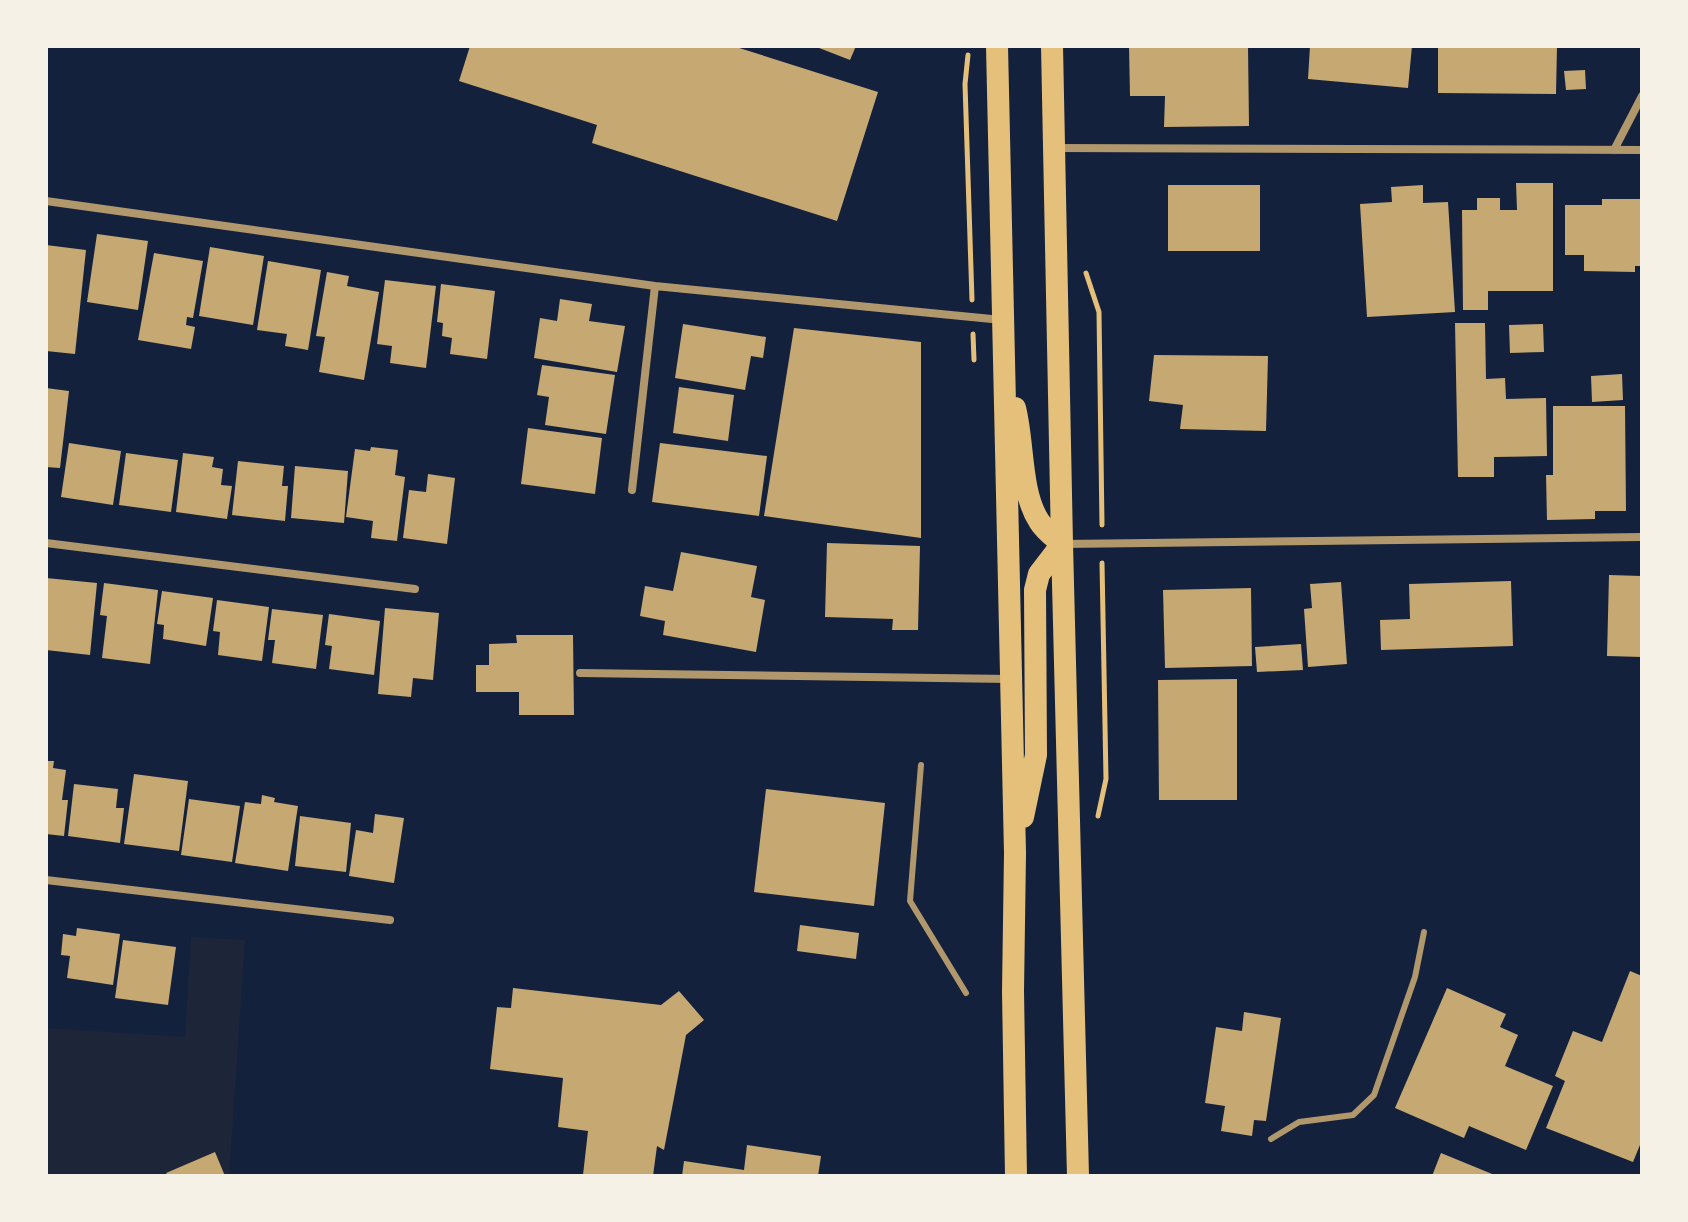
<svg xmlns="http://www.w3.org/2000/svg" width="1688" height="1222" font-family="Barlow,sans-serif">
<rect width="100%" height="100%" fill="#14213d"/>
<!-- green -->
<path fill="#1d2539" d="M 191,937 L 245,940 L 229,1176 L 46,1176 L 46,1028 L 185,1037 Z"/>
<!-- building -->
<path fill="#c6a872" d="M 470,46 L 733,46 L 878,92 L 837,221 L 592,143 L 597,125 L 459,81 Z
M 814,46 L 856,46 L 850,60 Z
M 1129,46 L 1248,46 L 1249,126 L 1164,127 L 1165,96 L 1130,96 Z
M 1310,46 L 1412,46 L 1408,88 L 1308,79 Z
M 1438,46 L 1557,46 L 1556,94 L 1438,93 Z
M 1585,70 L 1586,89 L 1566,90 L 1564,71 Z
M 1516,183 L 1553,183 L 1553,291 L 1488,291 L 1488,310 L 1463,310 L 1462,210 L 1477,210 L 1477,198 L 1500,198 L 1500,210 L 1517,210 Z
M 1168,185 L 1260,185 L 1260,251 L 1168,251 Z
M 1423,185 L 1423,203 L 1448,202 L 1455,312 L 1367,317 L 1360,204 L 1392,202 L 1391,187 Z
M 1602,199 L 1642,199 L 1642,266 L 1635,266 L 1635,272 L 1584,271 L 1584,255 L 1565,255 L 1565,205 L 1602,205 Z
M 97,234 L 148,241 L 138,310 L 87,302 Z
M 46,245 L 86,250 L 75,354 L 46,351 Z
M 210,247 L 264,256 L 253,325 L 199,316 Z
M 154,253 L 203,261 L 193,318 L 187,317 L 186,325 L 195,327 L 191,349 L 138,340 Z
M 268,261 L 321,270 L 308,350 L 285,346 L 287,334 L 257,330 Z
M 327,272 L 349,276 L 347,286 L 379,292 L 364,380 L 319,372 L 325,337 L 316,336 Z
M 385,280 L 436,286 L 426,368 L 390,363 L 392,346 L 377,344 Z
M 441,284 L 495,291 L 487,359 L 450,354 L 452,338 L 442,336 L 443,323 L 437,322 Z
M 560,299 L 592,304 L 589,321 L 625,326 L 617,372 L 534,358 L 540,318 L 557,321 Z
M 1455,323 L 1485,323 L 1486,379 L 1505,378 L 1506,399 L 1546,398 L 1547,456 L 1494,457 L 1494,477 L 1458,477 Z
M 683,324 L 766,337 L 763,358 L 751,356 L 745,390 L 675,378 Z
M 1543,324 L 1544,352 L 1510,353 L 1509,325 Z
M 794,328 L 921,342 L 921,538 L 764,516 Z
M 1154,355 L 1268,356 L 1266,431 L 1180,429 L 1183,405 L 1149,401 Z
M 542,365 L 615,375 L 606,434 L 545,425 L 549,397 L 537,395 Z
M 1622,374 L 1623,400 L 1592,402 L 1591,376 Z
M 679,387 L 734,395 L 728,441 L 673,433 Z
M 46,388 L 69,391 L 60,468 L 46,467 Z
M 1553,406 L 1625,406 L 1626,511 L 1595,511 L 1595,519 L 1547,520 L 1546,475 L 1553,475 Z
M 528,428 L 602,438 L 595,494 L 521,484 Z
M 69,443 L 121,451 L 113,505 L 61,497 Z
M 660,443 L 767,456 L 759,516 L 652,502 Z
M 371,447 L 398,450 L 395,475 L 405,477 L 397,541 L 371,538 L 373,521 L 346,517 L 355,449 L 370,451 Z
M 126,453 L 178,460 L 171,512 L 119,505 Z
M 183,453 L 214,457 L 212,467 L 223,469 L 221,485 L 232,486 L 227,519 L 176,512 Z
M 238,461 L 284,466 L 282,486 L 288,486 L 285,521 L 232,515 Z
M 295,466 L 348,471 L 344,523 L 291,518 Z
M 428,474 L 455,478 L 447,544 L 403,538 L 409,490 L 426,492 Z
M 827,543 L 920,546 L 918,630 L 892,630 L 893,619 L 825,617 Z
M 681,552 L 757,566 L 751,597 L 765,600 L 756,652 L 663,635 L 665,621 L 640,616 L 645,586 L 673,591 Z
M 1609,575 L 1642,576 L 1642,657 L 1607,656 Z
M 46,578 L 97,583 L 90,655 L 46,650 Z
M 1511,581 L 1513,646 L 1381,650 L 1380,620 L 1410,619 L 1409,584 Z
M 1341,582 L 1347,664 L 1308,667 L 1304,609 L 1312,608 L 1310,584 Z
M 104,583 L 158,590 L 150,664 L 102,658 L 107,616 L 100,615 Z
M 1251,588 L 1252,666 L 1165,668 L 1163,590 Z
M 162,591 L 213,598 L 206,646 L 163,639 L 164,625 L 157,624 Z
M 217,600 L 269,607 L 262,661 L 218,655 L 220,632 L 213,631 Z
M 385,608 L 439,613 L 433,680 L 413,678 L 411,697 L 378,694 Z
M 272,609 L 323,615 L 316,669 L 272,663 L 275,640 L 268,640 Z
M 329,614 L 380,621 L 374,675 L 329,669 L 332,646 L 325,645 Z
M 516,635 L 573,635 L 574,715 L 519,715 L 519,692 L 476,692 L 476,665 L 489,665 L 489,644 L 517,643 Z
M 1301,644 L 1303,670 L 1257,672 L 1255,647 Z
M 1237,679 L 1237,800 L 1159,800 L 1158,680 Z
M 46,761 L 54,761 L 53,768 L 66,770 L 62,800 L 68,800 L 64,836 L 46,834 Z
M 134,774 L 188,781 L 179,851 L 124,844 Z
M 74,784 L 118,789 L 116,808 L 124,808 L 120,843 L 68,836 Z
M 766,789 L 885,803 L 874,906 L 754,892 Z
M 262,795 L 275,798 L 274,802 L 298,806 L 288,871 L 235,863 L 245,802 L 261,804 Z
M 189,799 L 240,806 L 232,862 L 181,855 Z
M 375,814 L 404,818 L 394,883 L 349,876 L 356,830 L 373,833 Z
M 300,816 L 351,823 L 346,872 L 295,866 Z
M 800,925 L 859,933 L 856,959 L 797,951 Z
M 77,928 L 120,934 L 113,985 L 67,978 L 70,956 L 61,955 L 63,934 L 76,936 Z
M 123,940 L 176,947 L 168,1005 L 115,998 Z
M 1630,971 L 1642,976 L 1642,1140 L 1633,1162 L 1546,1128 L 1565,1081 L 1555,1076 L 1573,1031 L 1602,1042 Z
M 513,988 L 661,1005 L 679,991 L 704,1020 L 686,1035 L 664,1150 L 657,1146 L 653,1176 L 583,1175 L 588,1131 L 558,1127 L 563,1078 L 490,1069 L 497,1007 L 511,1008 Z
M 1447,988 L 1506,1014 L 1500,1027 L 1518,1035 L 1505,1066 L 1553,1086 L 1526,1150 L 1469,1126 L 1464,1138 L 1395,1108 Z
M 1244,1012 L 1281,1018 L 1266,1121 L 1254,1120 L 1252,1136 L 1221,1131 L 1225,1106 L 1205,1103 L 1216,1027 L 1242,1031 Z
M 747,1145 L 821,1156 L 818,1176 L 682,1176 L 684,1161 L 744,1170 Z
M 215,1152 L 225,1176 L 168,1176 L 166,1173 Z
M 1441,1153 L 1497,1176 L 1432,1176 Z"/>
<g fill="none" stroke-linecap="round" stroke-linejoin="round">
<!-- path -->
<path stroke="#e5c07b" stroke-width="5" d="M 968,55 L 965,84 L 972,300
M 1086,273 L 1099,312 L 1102,525
M 973,334 L 974,360
M 1098,816 L 1106,779 L 1102,563"/>
<!-- service -->
<path stroke="#b1986c" stroke-width="6" d="M 921,765 L 910,901 L 966,993
M 1271,1139 L 1299,1122 L 1353,1115 L 1374,1095 L 1415,977 L 1424,932"/>
<!-- minor -->
<path stroke="#b1986c" stroke-width="8" d="M 1055,148 L 1642,150
M 1614,150 L 1642,96
M 46,201 L 655,286 L 1002,320
M 632,490 L 655,286
M 46,543 L 415,589
M 1063,544 L 1642,537
M 580,673 L 1009,679
M 46,880 L 390,920"/>
<!-- trunk -->
<path stroke="#e5c07b" stroke-width="22" d="M 997,46 L 1015,853 L 1013,991 L 1016,1176
M 1052,46 L 1062,544 L 1078,1176
M 1015,408 C 1024,443 1020,492 1039,521 C 1045,531 1054,537 1062,544
M 1023,817 L 1036,755 L 1035,590 L 1039,574 L 1062,544"/>
</g>
<!-- border -->
<rect width="1688" height="1222" fill="none" stroke="#f6f1e7" stroke-width="96"/>
</svg>
